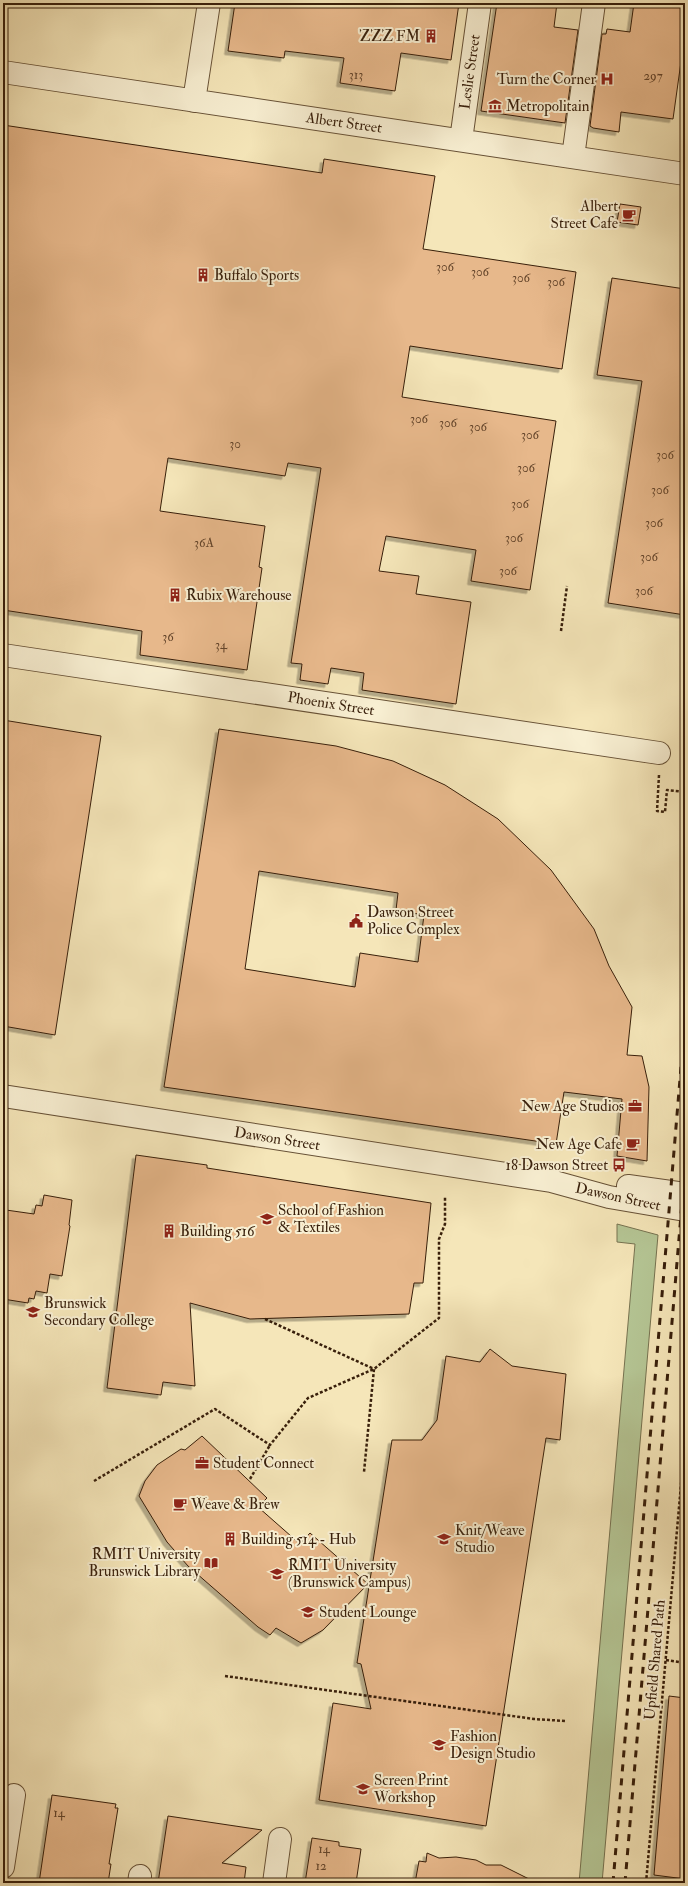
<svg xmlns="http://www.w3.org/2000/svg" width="688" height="1886" font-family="'IM FELL Double Pica',serif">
<defs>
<filter id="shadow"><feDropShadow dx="-3.5" dy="3.5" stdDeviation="0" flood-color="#0004"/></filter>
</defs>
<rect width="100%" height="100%" fill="#f5e6b9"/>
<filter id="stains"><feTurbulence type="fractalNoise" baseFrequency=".005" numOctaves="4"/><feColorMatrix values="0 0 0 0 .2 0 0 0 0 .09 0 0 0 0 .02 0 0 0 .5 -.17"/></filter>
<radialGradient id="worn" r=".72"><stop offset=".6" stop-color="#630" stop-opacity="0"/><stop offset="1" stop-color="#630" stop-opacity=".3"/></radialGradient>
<!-- green -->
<path fill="#b5c695" stroke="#767250" d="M 617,1224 L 658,1235 L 602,1883 L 579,1883 L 635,1244 L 617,1242 Z"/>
<!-- building -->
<path fill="#e7b88b" stroke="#381f0b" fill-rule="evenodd" filter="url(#shadow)" d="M 235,3 L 459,3 L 451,60 L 401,53 L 395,91 L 340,83 L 344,58 L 285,51 L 284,58 L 228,51 Z
M 497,3 L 557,3 L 554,27 L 578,30 L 565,123 L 481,111 Z
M 634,3 L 685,3 L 685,33 L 673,119 L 621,112 L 619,132 L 593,128 L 590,126 L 602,34 L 606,34 L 607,29 L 630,32 Z
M 3,125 L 322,173 L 324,159 L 435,176 L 423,249 L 576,272 L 562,369 L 410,346 L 402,397 L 556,421 L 530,590 L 471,581 L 476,550 L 386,536 L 379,571 L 419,576 L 416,594 L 471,602 L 456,704 L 362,690 L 364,673 L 331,668 L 328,684 L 300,680 L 302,664 L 291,663 L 321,468 L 288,463 L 285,476 L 168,458 L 160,511 L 265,526 L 259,567 L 262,568 L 247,670 L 140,655 L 142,631 L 3,610 Z
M 620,204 L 641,207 L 638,225 L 617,222 Z
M 612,278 L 685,289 L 685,615 L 608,603 L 642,381 L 597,375 Z
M 3,720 L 101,736 L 55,1035 L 3,1026 Z
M 219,729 L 336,746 L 393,761 L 445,785 L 498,819 L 551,870 L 594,929 L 609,966 L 632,1007 L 627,1055 L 642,1056 L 649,1087 L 647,1161 L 617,1156 L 622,1099 L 564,1092 L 556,1144 L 164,1087 ZM 259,871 L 398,893 L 396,910 L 424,915 L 418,962 L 360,953 L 355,987 L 245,969 Z
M 136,1155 L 207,1165 L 207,1168 L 431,1203 L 423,1283 L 414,1283 L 409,1314 L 250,1319 L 190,1303 L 195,1386 L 163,1382 L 161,1395 L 107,1388 Z
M 44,1195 L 72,1200 L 69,1225 L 70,1226 L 62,1276 L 50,1274 L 47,1293 L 36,1291 L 34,1299 L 29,1298 L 28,1303 L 3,1299 L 3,1226 L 6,1210 L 34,1214 L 36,1205 L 42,1206 Z
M 490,1349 L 512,1366 L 566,1374 L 560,1440 L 546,1438 L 486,1826 L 319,1800 L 333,1703 L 371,1709 L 361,1664 L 357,1663 L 392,1440 L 422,1440 L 437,1420 L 446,1356 L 480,1362 Z
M 202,1436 L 267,1498 L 258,1507 L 300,1544 L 310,1533 L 368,1584 L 323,1630 L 301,1643 L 276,1628 L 270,1635 L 258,1627 L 188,1566 L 167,1542 L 139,1496 L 145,1481 L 157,1465 L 181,1449 L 185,1450 Z
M 669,1696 L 685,1698 L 685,1879 L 654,1875 Z
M 52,1795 L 116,1804 L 115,1808 L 118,1808 L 109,1864 L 111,1864 L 108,1883 L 39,1883 Z
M 168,1816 L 262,1830 L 222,1863 L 246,1867 L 244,1883 L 158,1883 Z
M 312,1838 L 339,1842 L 339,1846 L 361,1849 L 356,1883 L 305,1883 Z
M 427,1853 L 439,1858 L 456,1857 L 476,1860 L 486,1865 L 501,1865 L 537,1883 L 415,1883 L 419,1861 L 426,1862 Z"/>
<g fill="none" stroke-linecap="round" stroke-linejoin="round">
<!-- minor casing -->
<g stroke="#675136" stroke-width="24">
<path id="minor" d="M 3,72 L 685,174
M 194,101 L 209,3
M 461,140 L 480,3
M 573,157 L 594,3
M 3,655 L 659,753
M 3,1096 L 551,1181 L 609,1197 L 685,1210
M 628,1186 L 685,1194
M 3,1867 L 14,1795
M 139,1883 L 140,1876
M 274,1883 L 280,1839"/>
</g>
<!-- path -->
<path stroke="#381f0b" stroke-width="2.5" stroke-dasharray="3 2" stroke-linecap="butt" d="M 561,631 L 567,586
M 659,775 L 657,811 L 665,812 L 667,790 L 685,792
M 265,1319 L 374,1369 L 364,1472
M 250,1479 L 270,1445
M 94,1481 L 215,1409 L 270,1445 L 308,1398 L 374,1369 L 439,1318 L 439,1239 L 445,1224 L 445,1196
M 666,1660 L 685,1663
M 225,1676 L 534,1719 L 565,1721
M 646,1883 L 685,1439"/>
<!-- minor -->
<use href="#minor" stroke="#f8efd2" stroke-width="22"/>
<!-- rail -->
<path stroke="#381f0b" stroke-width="3" stroke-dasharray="7 7" stroke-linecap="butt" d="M 613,1883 L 685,1019
M 625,1883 L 685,1167"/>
</g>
<!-- icons -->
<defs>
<g id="building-bare" transform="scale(1.08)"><path d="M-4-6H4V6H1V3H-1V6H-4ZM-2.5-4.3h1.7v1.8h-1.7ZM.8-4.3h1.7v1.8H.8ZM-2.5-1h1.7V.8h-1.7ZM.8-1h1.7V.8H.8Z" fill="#8f2418" stroke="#f8efd2" stroke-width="2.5" paint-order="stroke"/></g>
<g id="hospital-bare" transform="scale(1.08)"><path d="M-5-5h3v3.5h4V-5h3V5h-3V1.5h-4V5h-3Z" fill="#8f2418" stroke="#f8efd2" stroke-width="2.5" paint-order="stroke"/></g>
<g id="museum-bare" transform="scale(1.08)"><path d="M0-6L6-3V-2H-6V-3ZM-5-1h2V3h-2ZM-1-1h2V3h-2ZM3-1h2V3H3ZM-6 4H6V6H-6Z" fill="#8f2418" stroke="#f8efd2" stroke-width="2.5" paint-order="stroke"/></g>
<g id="cafe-bare" transform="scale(1.08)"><path d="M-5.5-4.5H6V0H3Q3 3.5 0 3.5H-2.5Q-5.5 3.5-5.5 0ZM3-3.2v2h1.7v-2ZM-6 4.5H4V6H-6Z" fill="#8f2418" stroke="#f8efd2" stroke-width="2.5" paint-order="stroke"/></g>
<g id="civic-bare" transform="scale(1.08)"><path d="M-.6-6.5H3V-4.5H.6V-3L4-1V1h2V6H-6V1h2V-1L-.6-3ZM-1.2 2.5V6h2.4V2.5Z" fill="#8f2418" stroke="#f8efd2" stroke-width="2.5" paint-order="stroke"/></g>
<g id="office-bare" transform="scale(1.08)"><path d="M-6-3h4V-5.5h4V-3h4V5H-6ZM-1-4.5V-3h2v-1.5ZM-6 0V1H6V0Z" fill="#8f2418" stroke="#f8efd2" stroke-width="2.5" paint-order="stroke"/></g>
<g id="bus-bare" transform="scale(1.08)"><path d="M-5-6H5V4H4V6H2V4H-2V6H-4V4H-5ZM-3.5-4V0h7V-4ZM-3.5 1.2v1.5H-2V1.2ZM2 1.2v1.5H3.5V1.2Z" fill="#8f2418" stroke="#f8efd2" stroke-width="2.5" paint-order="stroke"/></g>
<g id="university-bare" transform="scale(1.08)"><path d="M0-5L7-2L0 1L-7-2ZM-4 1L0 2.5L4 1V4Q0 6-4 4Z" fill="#8f2418" stroke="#f8efd2" stroke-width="2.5" paint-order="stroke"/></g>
<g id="school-bare" transform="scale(1.08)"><path d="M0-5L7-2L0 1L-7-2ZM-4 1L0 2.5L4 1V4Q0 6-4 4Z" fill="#8f2418" stroke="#f8efd2" stroke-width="2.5" paint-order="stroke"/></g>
<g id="library-bare" transform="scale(1.08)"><path d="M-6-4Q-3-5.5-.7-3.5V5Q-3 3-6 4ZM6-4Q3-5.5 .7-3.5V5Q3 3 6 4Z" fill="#8f2418" stroke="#f8efd2" stroke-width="2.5" paint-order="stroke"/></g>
</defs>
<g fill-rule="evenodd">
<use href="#building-bare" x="431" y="36"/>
<use href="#hospital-bare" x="607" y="79"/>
<use href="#museum-bare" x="495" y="106"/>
<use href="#cafe-bare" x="629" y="215"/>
<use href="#building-bare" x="203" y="275"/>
<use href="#building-bare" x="175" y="595"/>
<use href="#civic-bare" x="356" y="921"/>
<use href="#office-bare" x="635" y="1106"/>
<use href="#cafe-bare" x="633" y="1144"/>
<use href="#bus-bare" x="619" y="1165"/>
<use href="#university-bare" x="267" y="1219"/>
<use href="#building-bare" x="169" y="1231"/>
<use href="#school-bare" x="33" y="1312"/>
<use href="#office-bare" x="202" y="1463"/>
<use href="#cafe-bare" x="180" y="1504"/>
<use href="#building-bare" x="230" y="1539"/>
<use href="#university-bare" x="444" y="1539"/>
<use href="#library-bare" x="211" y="1563"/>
<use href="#university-bare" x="277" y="1574"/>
<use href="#university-bare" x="308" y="1612"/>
<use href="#university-bare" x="439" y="1745"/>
<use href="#university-bare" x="363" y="1789"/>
</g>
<g text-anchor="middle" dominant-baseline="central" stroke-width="4" stroke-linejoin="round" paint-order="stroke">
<!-- number labels -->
<g font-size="13" fill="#64452b">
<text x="356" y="75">313</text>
<text x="653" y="76">297</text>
<text x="445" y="267">306</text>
<text x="480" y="272">306</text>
<text x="521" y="278">306</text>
<text x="556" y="282">306</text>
<text x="419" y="419">306</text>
<text x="448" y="423">306</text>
<text x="478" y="427">306</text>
<text x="530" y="435">306</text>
<text x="235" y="444">30</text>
<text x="665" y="455">306</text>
<text x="526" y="468">306</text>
<text x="660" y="490">306</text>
<text x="520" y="504">306</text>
<text x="654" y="523">306</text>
<text x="514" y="538">306</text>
<text x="204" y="543">36A</text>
<text x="649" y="557">306</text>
<text x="508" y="571">306</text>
<text x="644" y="591">306</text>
<text x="168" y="637">36</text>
<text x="221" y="645">34</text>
<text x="59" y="1813">14</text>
<text x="324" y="1849">14</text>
<text x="321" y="1866">12</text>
</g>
<!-- poi labels -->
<g font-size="15" fill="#381f0b" stroke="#f8efd2" text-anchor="start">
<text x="420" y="36" text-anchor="end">ZZZ FM</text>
<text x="596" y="79" text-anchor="end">Turn the Corner</text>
<text x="506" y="106">Metropolitain</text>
<text x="618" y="206" text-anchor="end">Albert<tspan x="618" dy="17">Street Cafe</tspan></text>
<text x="214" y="275">Buffalo Sports</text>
<text x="186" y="595">Rubix Warehouse</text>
<text x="367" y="912">Dawson Street<tspan x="367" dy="17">Police Complex</tspan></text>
<text x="624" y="1106" text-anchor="end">New Age Studios</text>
<text x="622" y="1144" text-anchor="end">New Age Cafe</text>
<text x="608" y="1165" text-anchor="end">18 Dawson Street</text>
<text x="278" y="1210">School of Fashion<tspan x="278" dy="17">&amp; Textiles</tspan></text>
<text x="180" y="1231">Building 516</text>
<text x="44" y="1303">Brunswick<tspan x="44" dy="17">Secondary College</tspan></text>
<text x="213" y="1463">Student Connect</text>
<text x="191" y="1504">Weave &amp; Brew</text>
<text x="455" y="1530">Knit/Weave<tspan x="455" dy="17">Studio</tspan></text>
<text x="241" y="1539">Building 514 - Hub</text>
<text x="200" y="1554" text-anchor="end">RMIT University<tspan x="200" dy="17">Brunswick Library</tspan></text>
<text x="288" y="1565">RMIT University<tspan x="288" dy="17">(Brunswick Campus)</tspan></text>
<text x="319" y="1612">Student Lounge</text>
<text x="450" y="1736">Fashion<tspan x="450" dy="17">Design Studio</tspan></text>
<text x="374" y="1780">Screen Print<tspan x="374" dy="17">Workshop</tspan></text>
</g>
<!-- street labels -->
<g font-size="15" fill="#381f0b" stroke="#f8efd2">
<text transform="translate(470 72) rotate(-82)">Leslie Street</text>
<text transform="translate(344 123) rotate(8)">Albert Street</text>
<text transform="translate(331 704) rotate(9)">Phoenix Street</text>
<text transform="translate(277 1139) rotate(9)">Dawson Street</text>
<text transform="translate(618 1197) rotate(12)">Dawson Street</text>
<text transform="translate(655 1660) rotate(-85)">Upfield Shared Path</text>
</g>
</g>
<!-- margin -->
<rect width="688" height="1886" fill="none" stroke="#f5e6b9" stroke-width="16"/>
<rect x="4" y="4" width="680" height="1878" fill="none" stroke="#381f0b" stroke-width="2"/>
<rect x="8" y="8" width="672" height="1870" fill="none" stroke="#381f0b"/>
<rect width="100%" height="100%" filter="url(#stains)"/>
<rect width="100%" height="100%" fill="url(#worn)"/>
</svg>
